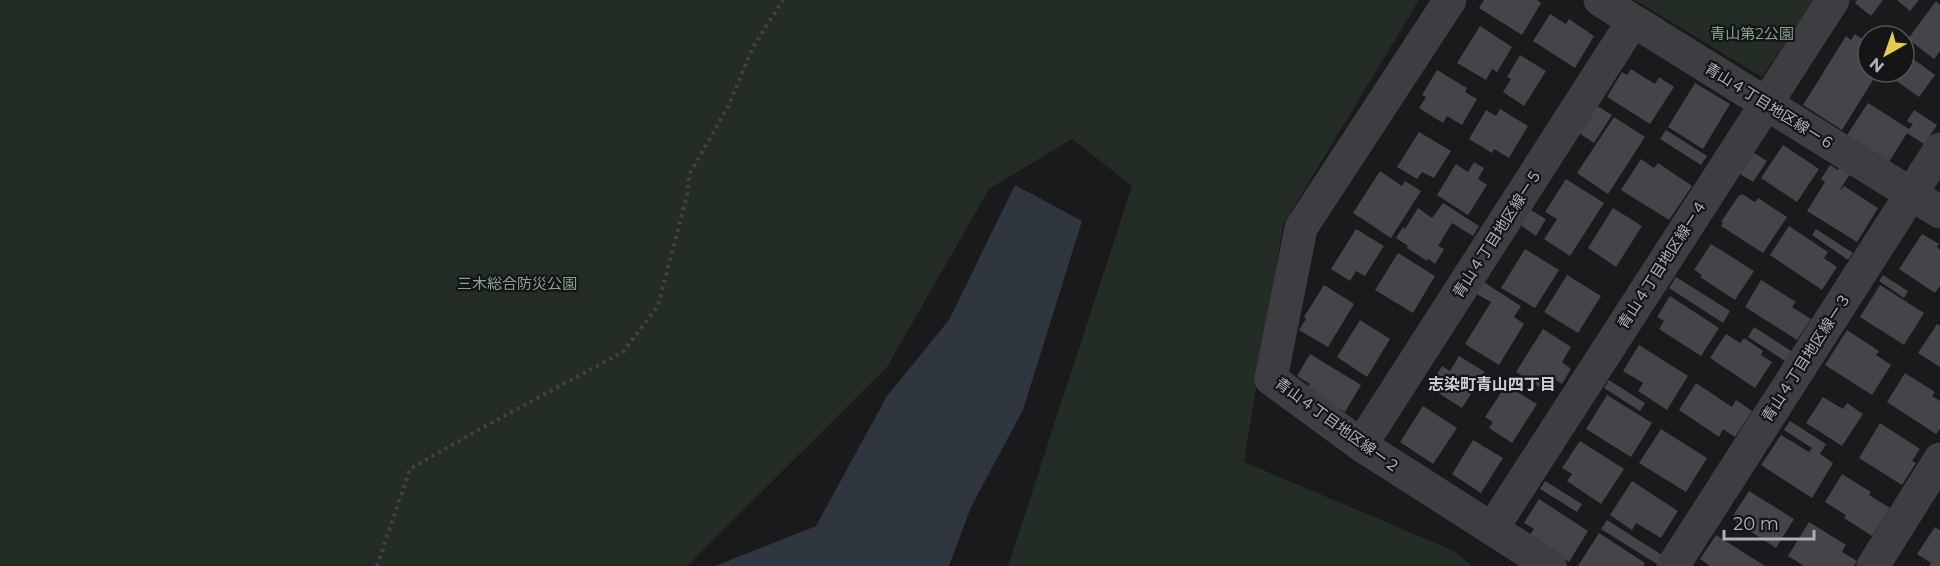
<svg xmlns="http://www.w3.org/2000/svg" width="1940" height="566" font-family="Montserrat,'Noto Sans JP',sans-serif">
<rect width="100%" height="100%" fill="#1a1a1c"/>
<!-- green -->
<path fill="#242c26" d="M 0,0 L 1419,0 L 1283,225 L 1244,462 L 1454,551 L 1472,566 L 1008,566 L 1132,186 L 1072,139 L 989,189 L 887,367 L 687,566 L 0,566 Z
M 1635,0 L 1814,0 L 1762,77 Z"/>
<!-- water -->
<path fill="#30363f" d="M 1015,185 L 1082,221 L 1023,410 L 971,507 L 949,566 L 715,566 L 816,526 L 887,396 L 949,320 Z"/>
<!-- building -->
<path fill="#444449" d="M 1484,0 L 1537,0 L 1541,3 L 1522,35 L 1479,8 Z
M 1857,0 L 1883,0 L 1871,16 L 1855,3 Z
M 1897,0 L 1919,0 L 1910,11 Z
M 1936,1 L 1940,5 L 1940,51 L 1934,59 L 1908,39 Z
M 1550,14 L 1566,24 L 1569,19 L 1594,36 L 1575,68 L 1533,41 Z
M 1480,26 L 1512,47 L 1497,72 L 1492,69 L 1486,80 L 1457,63 Z
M 1855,34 L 1868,43 L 1868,72 L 1878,72 L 1842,130 L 1803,105 L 1846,36 L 1851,40 Z
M 1904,52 L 1935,75 L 1919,97 L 1884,72 L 1904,72 Z
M 1520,55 L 1546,71 L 1524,106 L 1503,92 L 1511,79 L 1507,77 Z
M 1631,69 L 1655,84 L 1659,77 L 1674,87 L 1650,124 L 1607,97 L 1622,72 L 1627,75 Z
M 1437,70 L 1467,88 L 1465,92 L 1477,99 L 1462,125 L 1447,116 L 1443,123 L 1419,108 L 1426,97 L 1422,95 Z
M 1695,83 L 1730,104 L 1703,149 L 1668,127 Z
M 1868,103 L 1909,129 L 1913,124 L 1907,121 L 1914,110 L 1937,125 L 1924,144 L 1907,133 L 1889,162 L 1847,135 Z
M 1594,104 L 1612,115 L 1594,143 L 1576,131 Z
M 1500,109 L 1528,126 L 1509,158 L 1494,149 L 1492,153 L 1469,139 L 1486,110 L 1496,116 Z
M 1614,117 L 1645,137 L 1608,194 L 1577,173 Z
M 1666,130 L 1707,156 L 1701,165 L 1660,139 Z
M 1419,132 L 1451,151 L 1434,178 L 1422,172 L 1417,179 L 1397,167 Z
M 1783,145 L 1819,169 L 1797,202 L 1761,178 Z
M 1754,153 L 1767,161 L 1753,182 L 1740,174 Z
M 1641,159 L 1654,168 L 1658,163 L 1692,186 L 1669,220 L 1621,190 Z
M 1474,162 L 1484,168 L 1478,179 L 1487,185 L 1468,215 L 1437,195 L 1456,164 L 1468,172 Z
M 1830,165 L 1838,170 L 1840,167 L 1850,174 L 1839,191 L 1844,186 L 1878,208 L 1857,242 L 1807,211 L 1825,182 L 1821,179 Z
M 1380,171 L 1402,186 L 1405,181 L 1421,191 L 1391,238 L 1353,213 Z
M 1566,179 L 1604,203 L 1570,256 L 1544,239 L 1557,219 L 1545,212 Z
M 1742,194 L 1755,202 L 1758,198 L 1787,217 L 1763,253 L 1721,226 L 1723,223 L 1721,222 L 1739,195 L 1740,196 Z
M 1443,203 L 1479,226 L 1473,236 L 1452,223 L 1438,246 L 1444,249 L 1435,264 L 1428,259 L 1427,261 L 1407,248 L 1408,246 L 1396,238 L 1403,227 L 1405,229 L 1418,208 L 1432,218 Z
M 1613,208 L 1642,226 L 1616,267 L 1588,248 Z
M 1529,209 L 1546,219 L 1536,236 L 1519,224 Z
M 1789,226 L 1828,252 L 1824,258 L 1837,267 L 1822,290 L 1770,255 Z
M 1356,229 L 1384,246 L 1365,276 L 1356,271 L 1350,281 L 1331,269 Z
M 1816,229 L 1853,253 L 1848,260 L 1812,235 Z
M 1922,234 L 1939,244 L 1937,247 L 1940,250 L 1940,286 L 1935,293 L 1899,269 Z
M 1711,244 L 1754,271 L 1735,300 L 1700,277 L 1702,275 L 1694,270 Z
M 1525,249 L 1559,270 L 1535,308 L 1501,288 Z
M 1398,253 L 1435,276 L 1413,313 L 1375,290 Z
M 1567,275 L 1601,296 L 1578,333 L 1544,312 Z
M 1883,275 L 1908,291 L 1904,298 L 1879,281 Z
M 1676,277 L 1730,311 L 1723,323 L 1669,288 Z
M 1761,280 L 1796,302 L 1792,307 L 1811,319 L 1797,340 L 1745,307 Z
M 1482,281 L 1521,306 L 1514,317 L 1524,324 L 1499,365 L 1465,344 L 1491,302 L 1475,293 Z
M 1324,285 L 1354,304 L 1328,347 L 1299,330 L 1306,319 L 1304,317 Z
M 1880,285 L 1924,313 L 1904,345 L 1860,317 Z
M 1670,296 L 1719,328 L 1701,356 L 1659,329 L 1664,321 L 1657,317 Z
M 1360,320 L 1390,339 L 1367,377 L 1337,357 Z
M 1937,324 L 1940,326 L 1940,367 L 1918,353 Z
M 1754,327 L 1791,351 L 1785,361 L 1748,337 Z
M 1543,329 L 1571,347 L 1562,362 L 1571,369 L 1562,384 L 1552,378 L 1544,390 L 1516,372 Z
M 1847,330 L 1879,351 L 1876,355 L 1891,365 L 1872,395 L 1825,365 Z
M 1726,334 L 1740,343 L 1744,338 L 1763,351 L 1761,355 L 1772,362 L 1755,388 L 1710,358 Z
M 1639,345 L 1688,376 L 1667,410 L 1638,391 L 1643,383 L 1623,371 Z
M 1310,354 L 1361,385 L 1345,412 L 1307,389 L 1310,384 L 1297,376 Z
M 1459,356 L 1485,372 L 1462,408 L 1429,387 L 1442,366 L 1450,371 Z
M 1905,373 L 1935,392 L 1932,396 L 1940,401 L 1940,429 L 1936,434 L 1887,402 Z
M 1609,380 L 1645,403 L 1640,411 L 1604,388 Z
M 1696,383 L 1732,407 L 1736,400 L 1752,411 L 1735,437 L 1723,429 L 1719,437 L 1679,410 Z
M 1506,385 L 1537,404 L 1512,443 L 1489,428 L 1493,422 L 1485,417 Z
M 1607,395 L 1652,423 L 1631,457 L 1586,429 Z
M 1823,397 L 1843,409 L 1847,403 L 1863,414 L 1842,446 L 1806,423 Z
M 1423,406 L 1457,428 L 1433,464 L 1400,442 Z
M 1790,421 L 1826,444 L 1820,454 L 1833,463 L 1812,498 L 1761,465 L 1781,435 L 1809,452 L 1812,448 L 1784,430 Z
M 1880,423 L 1920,449 L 1912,461 L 1916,463 L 1902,485 L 1859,458 Z
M 1661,429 L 1707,458 L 1686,492 L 1639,463 Z
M 1473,440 L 1503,458 L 1481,493 L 1452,474 Z
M 1580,441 L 1624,469 L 1601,504 L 1567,481 L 1572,474 L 1562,468 Z
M 1842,474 L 1871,492 L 1869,495 L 1890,508 L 1872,536 L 1844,518 L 1846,515 L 1825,502 Z
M 1545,481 L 1582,504 L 1577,512 L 1540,489 Z
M 1632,481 L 1678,511 L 1661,538 L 1636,523 L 1632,530 L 1610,515 Z
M 1749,491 L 1794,519 L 1776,548 L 1731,519 Z
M 1539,499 L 1588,531 L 1569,562 L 1529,536 L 1534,529 L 1524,523 Z
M 1607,520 L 1662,555 L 1657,564 L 1601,529 Z
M 1809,522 L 1846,545 L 1842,552 L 1857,561 L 1854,566 L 1804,566 L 1788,556 Z
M 1935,527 L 1940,530 L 1940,566 L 1929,566 L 1931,563 L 1917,554 Z
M 1599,533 L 1645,563 L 1643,566 L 1578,566 Z
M 1716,535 L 1765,566 L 1710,566 L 1700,559 Z"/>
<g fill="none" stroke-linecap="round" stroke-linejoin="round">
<!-- path -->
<path stroke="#414247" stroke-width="4" stroke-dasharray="3 4.5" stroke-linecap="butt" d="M 377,566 L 410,469 L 480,429 L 623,352 L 658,306 L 687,195 L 689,175 L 728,107 L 753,47 L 783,0"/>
<!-- minor -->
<path stroke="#3d3d42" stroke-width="33" d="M 1450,0 L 1301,228 L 1271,379 L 1361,445 L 1550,566
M 1600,0 L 1940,212
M 1361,445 L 1633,21
M 1492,529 L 1833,0
M 1673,566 L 1940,149
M 1873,566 L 1940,459"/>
</g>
<g text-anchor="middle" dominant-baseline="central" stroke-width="4.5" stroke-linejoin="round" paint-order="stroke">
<!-- park labels -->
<g font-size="15" fill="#86a38e" stroke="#151517">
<text x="1752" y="33">青山第2公園</text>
<text x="517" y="283">三木総合防災公園</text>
</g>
<!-- street labels -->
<g font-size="15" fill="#adafba" stroke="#151517">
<text transform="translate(1770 106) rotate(32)">青山４丁目地区線ー６</text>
<text transform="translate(1497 233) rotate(-57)">青山４丁目地区線ー５</text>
<text transform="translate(1662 264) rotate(-57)">青山４丁目地区線ー４</text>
<text transform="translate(1806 357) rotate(-57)">青山４丁目地区線ー３</text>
<text transform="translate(1338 425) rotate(36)">青山４丁目地区線ー２</text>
</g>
<!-- neighbourhood labels -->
<g font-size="16" font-weight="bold" fill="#cecfd6" stroke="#151517">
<text x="1492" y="384">志染町青山四丁目</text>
</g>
</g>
<!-- north arrow -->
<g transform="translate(1886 54) rotate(220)"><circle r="28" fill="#151517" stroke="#525358" stroke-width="1.5"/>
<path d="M0-4.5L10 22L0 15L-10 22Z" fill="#e4ce49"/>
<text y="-9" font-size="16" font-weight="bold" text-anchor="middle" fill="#adafba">N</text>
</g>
<!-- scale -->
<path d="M1724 530v9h90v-9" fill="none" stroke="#adafba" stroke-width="3"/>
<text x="1733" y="530" font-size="18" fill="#adafba" stroke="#151517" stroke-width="4.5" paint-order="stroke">20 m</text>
</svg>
